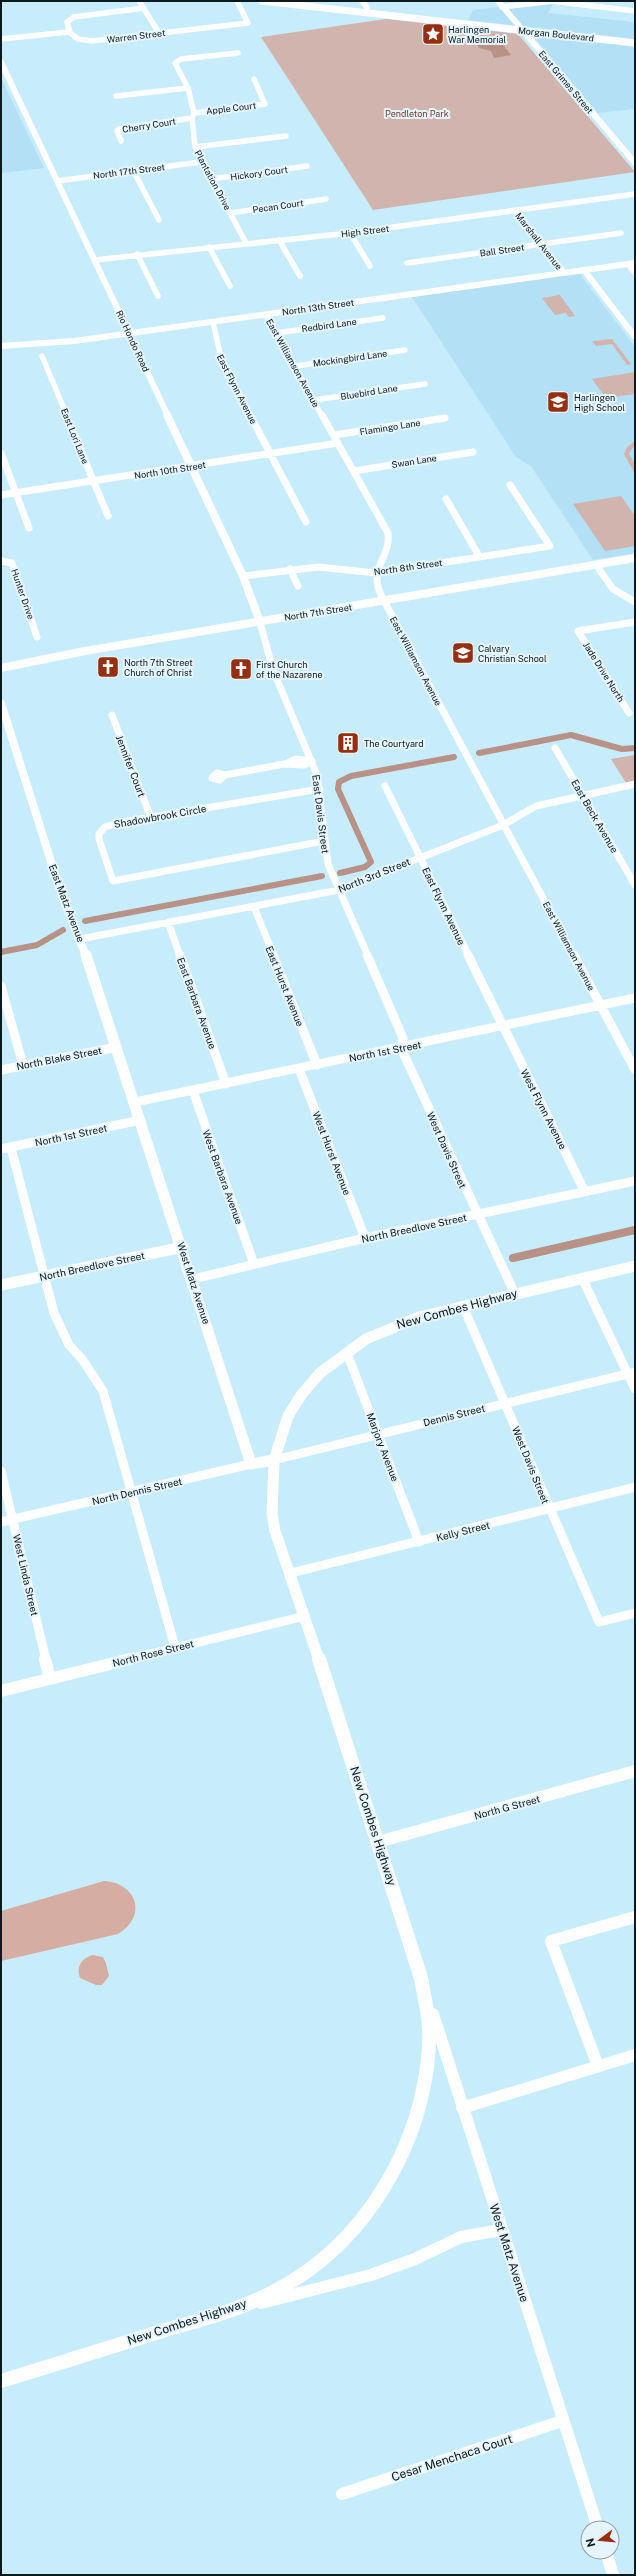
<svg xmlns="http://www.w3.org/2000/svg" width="636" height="2576" font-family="'Public Sans',sans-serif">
<rect width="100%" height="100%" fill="#c7ecfc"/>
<!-- built -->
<path fill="#b3e0f4" d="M 553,4 L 548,13 L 635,22 L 635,39 L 468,20 L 473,10 L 498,7 L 500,10 Z
M 532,35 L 635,47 L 635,109 L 598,113 Z
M 1,77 L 4,84 L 44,168 L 1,173 Z
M 579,273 L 635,347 L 635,553 L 593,560 L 531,466 L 516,457 L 412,297 Z"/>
<!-- green -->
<path fill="#d0b4ad" d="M 386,19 L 518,34 L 635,172 L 373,210 L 261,37 Z
M 560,295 L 575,316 L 569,317 L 566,313 L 555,315 L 542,298 Z
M 612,339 L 631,364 L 627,365 L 612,344 L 596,346 L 592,341 Z
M 635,372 L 635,394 L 606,398 L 592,379 Z
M 635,441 L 635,445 L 629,453 L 635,465 L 635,474 L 624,454 L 627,447 Z
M 621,496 L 635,516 L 635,546 L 605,551 L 573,504 Z
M 635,755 L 635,782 L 626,783 L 611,759 Z"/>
<!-- forest -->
<path fill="#d5ada2" d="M 104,1881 C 137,1883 148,1916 118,1934 L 1,1961 L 1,1911 Z
M 93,1955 L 103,1957 L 106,1963 L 109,1976 L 102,1985 L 96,1985 L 80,1978 C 76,1967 81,1958 93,1955 Z"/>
<!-- water -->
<path fill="#b89187" d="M 491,38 L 498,39 L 511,55 L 494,58 L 491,51 L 479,48 L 475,40 Z"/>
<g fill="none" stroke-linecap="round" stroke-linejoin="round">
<!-- canal-far1 -->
<path stroke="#b89187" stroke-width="6" d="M 479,753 L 571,735 L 622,749 L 635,748
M 340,873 L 365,867 L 371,862 L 338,789 L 339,782 L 351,776 L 454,757
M 85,921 L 322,876
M 1,952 L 37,945 L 63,930"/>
<!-- canal -->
<path stroke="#b89187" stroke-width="8" d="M 513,1258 L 635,1230"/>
<!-- minor-far3 -->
<path stroke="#fff" stroke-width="5.5" d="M 139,1 L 159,33
M 362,1 L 367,7 L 367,13
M 551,1 L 635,11
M 502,7 L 553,1
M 70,32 L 67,22 L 74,17 L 144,8
M 1,39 L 69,32 L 78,39 L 92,41 L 248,23 L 237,1
M 238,53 L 181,59 L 175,63 L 188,88 L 194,113 L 192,118 L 195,147 L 246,243
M 116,96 L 188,88
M 194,113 L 265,104 L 254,79
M 121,141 L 117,131 L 119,129 L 192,118
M 195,147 L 286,136
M 133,170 L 159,220
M 211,179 L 307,166
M 57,181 L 201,162
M 515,211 L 564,272
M 230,213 L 326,199
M 350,233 L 370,266
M 279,240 L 300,276
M 209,247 L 230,286
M 137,254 L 158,296
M 94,260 L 350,233 L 635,194
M 407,263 L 621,233
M 628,264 L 635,273
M 266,315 L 322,416
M 213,322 L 221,358 L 251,416
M 276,333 L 383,318
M 42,356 L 67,416
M 296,366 L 405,350
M 314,400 L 425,384"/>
<!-- minor-far2 -->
<path stroke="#fff" stroke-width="7" d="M 66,415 L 108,516
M 250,415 L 306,522
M 322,415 L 388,533 C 391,558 368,567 381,595 L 574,956
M 334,435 L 445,418
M 1,453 L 29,528
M 354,471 L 473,452
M 1,495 L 338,443
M 446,499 L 479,556
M 1,561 L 12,563 L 37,637
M 596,565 L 613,589 L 635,602
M 290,569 L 298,586
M 243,576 L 318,567 L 376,573 L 550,546 L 510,485
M 260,622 L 273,670 L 317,775 L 328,864 L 368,956
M 629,713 L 578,631 L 635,622
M 112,715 L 151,818
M 555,748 L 635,885
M 286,764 L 296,759 L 312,761
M 217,773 L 225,775 L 220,780 L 212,778 Z
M 225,775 L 284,764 L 304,765 L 312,761
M 385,786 L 469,956
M 320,789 L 122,822 L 105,827 L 99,834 L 99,839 L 113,881 L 324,841
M 254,907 L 274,956
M 168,922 L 180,956
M 80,939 L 339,890 L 503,825 L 536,806 L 635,784"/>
<!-- minor-far1 -->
<path stroke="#fff" stroke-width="9" d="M 180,955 L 226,1084
M 273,955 L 317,1065
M 367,955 L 403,1038 L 401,1048
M 468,955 L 585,1192
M 574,955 L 635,1070
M 1,986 L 23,1065
M 401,1048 L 515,1294
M 299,1069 L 365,1238
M 1,1070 L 117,1047
M 193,1091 L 254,1264
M 135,1102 L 635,998
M 11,1148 L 54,1313 L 69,1345 L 82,1359 L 103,1391 L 175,1647
M 1,1149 L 141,1120
M 582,1278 L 635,1389
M 193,1279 L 365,1238 L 635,1181
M 463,1306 L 599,1622 L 635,1613
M 347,1353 L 419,1542
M 274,1460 L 635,1372
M 1,1471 L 46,1660
M 1,1522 L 251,1464
M 291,1573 L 635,1487
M 126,1660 L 305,1616"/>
<!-- minor -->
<path stroke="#fff" stroke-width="12" d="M 45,1659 L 50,1679
M 1,1691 L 130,1659
M 378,1842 L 635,1771
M 433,2014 L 598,2528
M 598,2066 L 551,1941 L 635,1917
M 462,2108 L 635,2055
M 261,2303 L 371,2275 L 415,2259 L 461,2237 L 501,2230
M 342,2494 L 562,2421
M 606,2552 L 613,2575"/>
<!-- tertiary-far3 -->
<path stroke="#fff" stroke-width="6" d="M 498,1 L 635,163
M 1,62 L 168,416
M 584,270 L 635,337
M 1,346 L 74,341 L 635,263"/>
<!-- tertiary-far2 -->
<path stroke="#fff" stroke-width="8" d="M 167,415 L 243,576 L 260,622
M 1,668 L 85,651 L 635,558
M 1,703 L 60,890 L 86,956"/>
<!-- tertiary-far1 -->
<path stroke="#fff" stroke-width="11" d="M 86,955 L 251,1464 L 274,1460
M 1,1285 L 183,1247
M 319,1660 L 275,1531 L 272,1513 L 274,1460 L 288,1416 L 302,1394 L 320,1373 L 366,1339 L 419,1317 L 635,1266"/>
<!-- tertiary -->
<path stroke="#fff" stroke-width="14" d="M 1,2381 C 54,2365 107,2348 159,2332 C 199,2320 238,2311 275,2291 C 365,2244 422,2147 429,2047 C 431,2024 425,2001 421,1978 L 319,1659"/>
<!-- secondary -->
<path stroke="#fff" stroke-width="7" d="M 262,1 L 635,43"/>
</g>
<!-- icons -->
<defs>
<g id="sight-square" transform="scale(1.15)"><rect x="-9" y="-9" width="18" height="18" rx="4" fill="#962f11" stroke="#e6f5fb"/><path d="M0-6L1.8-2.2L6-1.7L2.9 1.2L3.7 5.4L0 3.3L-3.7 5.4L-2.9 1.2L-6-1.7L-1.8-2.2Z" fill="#fff"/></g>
<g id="school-square" transform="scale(1.15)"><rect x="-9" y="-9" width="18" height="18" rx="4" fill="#962f11" stroke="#e6f5fb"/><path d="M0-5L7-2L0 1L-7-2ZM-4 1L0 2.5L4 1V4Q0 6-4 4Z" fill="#fff"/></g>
<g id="church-square" transform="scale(1.15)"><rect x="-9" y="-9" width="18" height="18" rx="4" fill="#962f11" stroke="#e6f5fb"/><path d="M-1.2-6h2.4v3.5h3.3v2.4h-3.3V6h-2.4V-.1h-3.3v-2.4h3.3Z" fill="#fff"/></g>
<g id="building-square" transform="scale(1.15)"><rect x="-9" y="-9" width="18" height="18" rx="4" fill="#962f11" stroke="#e6f5fb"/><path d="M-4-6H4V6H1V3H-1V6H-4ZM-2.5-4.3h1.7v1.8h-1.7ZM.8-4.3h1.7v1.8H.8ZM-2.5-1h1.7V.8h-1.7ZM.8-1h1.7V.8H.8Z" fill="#fff"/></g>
</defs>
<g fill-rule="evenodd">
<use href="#sight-square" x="433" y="34"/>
<use href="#school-square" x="558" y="402"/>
<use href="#school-square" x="463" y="653"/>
<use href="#church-square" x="108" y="667"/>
<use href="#church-square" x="241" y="669"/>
<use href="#building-square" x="348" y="743"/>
</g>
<g text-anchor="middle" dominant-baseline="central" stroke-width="4" stroke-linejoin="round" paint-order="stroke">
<!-- far-poi labels -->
<g font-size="9" fill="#0c1a1f" stroke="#e6f5fb" text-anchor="start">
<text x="448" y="29">Harlingen<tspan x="448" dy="10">War Memorial</tspan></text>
<text x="574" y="397">Harlingen<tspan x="574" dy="10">High School</tspan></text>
<text x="478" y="648">Calvary<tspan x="478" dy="10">Christian School</tspan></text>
<text x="124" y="662">North 7th Street<tspan x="124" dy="10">Church of Christ</tspan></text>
<text x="256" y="664">First Church<tspan x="256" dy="10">of the Nazarene</tspan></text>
<text x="364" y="743">The Courtyard</text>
</g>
<!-- far-street labels -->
<g font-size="9" fill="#0c1a1f" stroke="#e6f5fb">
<text transform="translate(556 34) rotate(6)">Morgan Boulevard</text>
<text transform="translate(136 36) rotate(-7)">Warren Street</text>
<text transform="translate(566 82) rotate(50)">East Grimes Street</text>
<text transform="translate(231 108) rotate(-7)">Apple Court</text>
<text transform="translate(149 125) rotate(-9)">Cherry Court</text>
<text transform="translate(129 171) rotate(-7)">North 17th Street</text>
<text transform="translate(259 173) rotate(-8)">Hickory Court</text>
<text transform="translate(213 180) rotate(62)">Plantation Drive</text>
<text transform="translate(278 206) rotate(-8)">Pecan Court</text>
<text transform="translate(365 231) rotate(-7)">High Street</text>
<text transform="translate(539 241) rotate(52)">Marshall Avenue</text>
<text transform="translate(502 250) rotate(-8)">Ball Street</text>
<text transform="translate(318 307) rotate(-8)">North 13th Street</text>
<text transform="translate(329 325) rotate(-8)">Redbird Lane</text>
<text transform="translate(133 341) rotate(65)">Rio Hondo Road</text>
<text transform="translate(350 358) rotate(-8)">Mockingbird Lane</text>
<text transform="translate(293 363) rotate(61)">East Williamson Avenue</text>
<text transform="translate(237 389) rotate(63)">East Flynn Avenue</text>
<text transform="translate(369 392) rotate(-9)">Bluebird Lane</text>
<text transform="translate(390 427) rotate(-9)">Flamingo Lane</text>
<text transform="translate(75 436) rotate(68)">East Lori Lane</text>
<text transform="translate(414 461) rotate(-9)">Swan Lane</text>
<text transform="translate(170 470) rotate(-9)">North 10th Street</text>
<text transform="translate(408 567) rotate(-8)">North 8th Street</text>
<text transform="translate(23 594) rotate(71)">Hunter Drive</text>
<text transform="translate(318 612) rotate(-9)">North 7th Street</text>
<text transform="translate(416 661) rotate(62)">East Williamson Avenue</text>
<text transform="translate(604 672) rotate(58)">Jade Drive North</text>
<text transform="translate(569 946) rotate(62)">East Williamson Avenue</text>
</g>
<!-- far-park labels -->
<g font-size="9" fill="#743e30" stroke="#e6f5fb">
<text x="417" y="113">Pendleton Park</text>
</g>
<!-- street labels -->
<g font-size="10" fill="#0c1a1f" stroke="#e6f5fb">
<text transform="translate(131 766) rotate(69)">Jennifer Court</text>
<text transform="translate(321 814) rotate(83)">East Davis Street</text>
<text transform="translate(160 816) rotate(-10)">Shadowbrook Circle</text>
<text transform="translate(595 816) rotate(60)">East Beck Avenue</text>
<text transform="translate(374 875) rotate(-22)">North 3rd Street</text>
<text transform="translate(67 903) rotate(69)">East Matz Avenue</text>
<text transform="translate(444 906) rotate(64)">East Flynn Avenue</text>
<text transform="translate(285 986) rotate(68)">East Hurst Avenue</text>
<text transform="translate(197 1003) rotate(70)">East Barbara Avenue</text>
<text transform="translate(385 1051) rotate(-11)">North 1st Street</text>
<text transform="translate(59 1058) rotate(-11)">North Blake Street</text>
<text transform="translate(544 1109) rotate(63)">West Flynn Avenue</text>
<text transform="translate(71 1135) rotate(-12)">North 1st Street</text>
<text transform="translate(447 1150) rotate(66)">West Davis Street</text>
<text transform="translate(332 1153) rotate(69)">West Hurst Avenue</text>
<text transform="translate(223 1177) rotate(70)">West Barbara Avenue</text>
<text transform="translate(414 1228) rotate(-12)">North Breedlove Street</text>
<text transform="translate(92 1266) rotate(-12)">North Breedlove Street</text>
<text transform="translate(194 1283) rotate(72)">West Matz Avenue</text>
<text transform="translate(454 1415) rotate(-14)">Dennis Street</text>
<text transform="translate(383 1447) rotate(69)">Marjory Avenue</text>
<text transform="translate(531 1465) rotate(68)">West Davis Street</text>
<text transform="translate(137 1491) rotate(-13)">North Dennis Street</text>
<text transform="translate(463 1531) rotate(-14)">Kelly Street</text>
<text transform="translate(26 1575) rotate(77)">West Linda Street</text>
<text transform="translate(153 1653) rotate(-14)">North Rose Street</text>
<text transform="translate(507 1807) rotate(-15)">North G Street</text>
</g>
<!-- near-street labels -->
<g font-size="12" fill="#0c1a1f" stroke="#e6f5fb">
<text transform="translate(457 1309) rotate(-15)">New Combes Highway</text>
<text transform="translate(373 1826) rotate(72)">New Combes Highway</text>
<text transform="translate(509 2253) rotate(72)">West Matz Avenue</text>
<text transform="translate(187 2322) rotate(-18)">New Combes Highway</text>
<text transform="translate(452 2458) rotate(-18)">Cesar Menchaca Court</text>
</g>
</g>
<!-- border -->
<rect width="636" height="2576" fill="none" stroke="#0c1a1f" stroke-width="4"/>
<!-- north arrow -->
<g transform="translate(600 2540) rotate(254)"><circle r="19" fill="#e6f5fb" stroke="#8f9da3"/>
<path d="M0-3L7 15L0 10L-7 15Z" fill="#962f11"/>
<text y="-6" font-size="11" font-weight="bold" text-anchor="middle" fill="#0c1a1f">N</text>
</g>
</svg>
